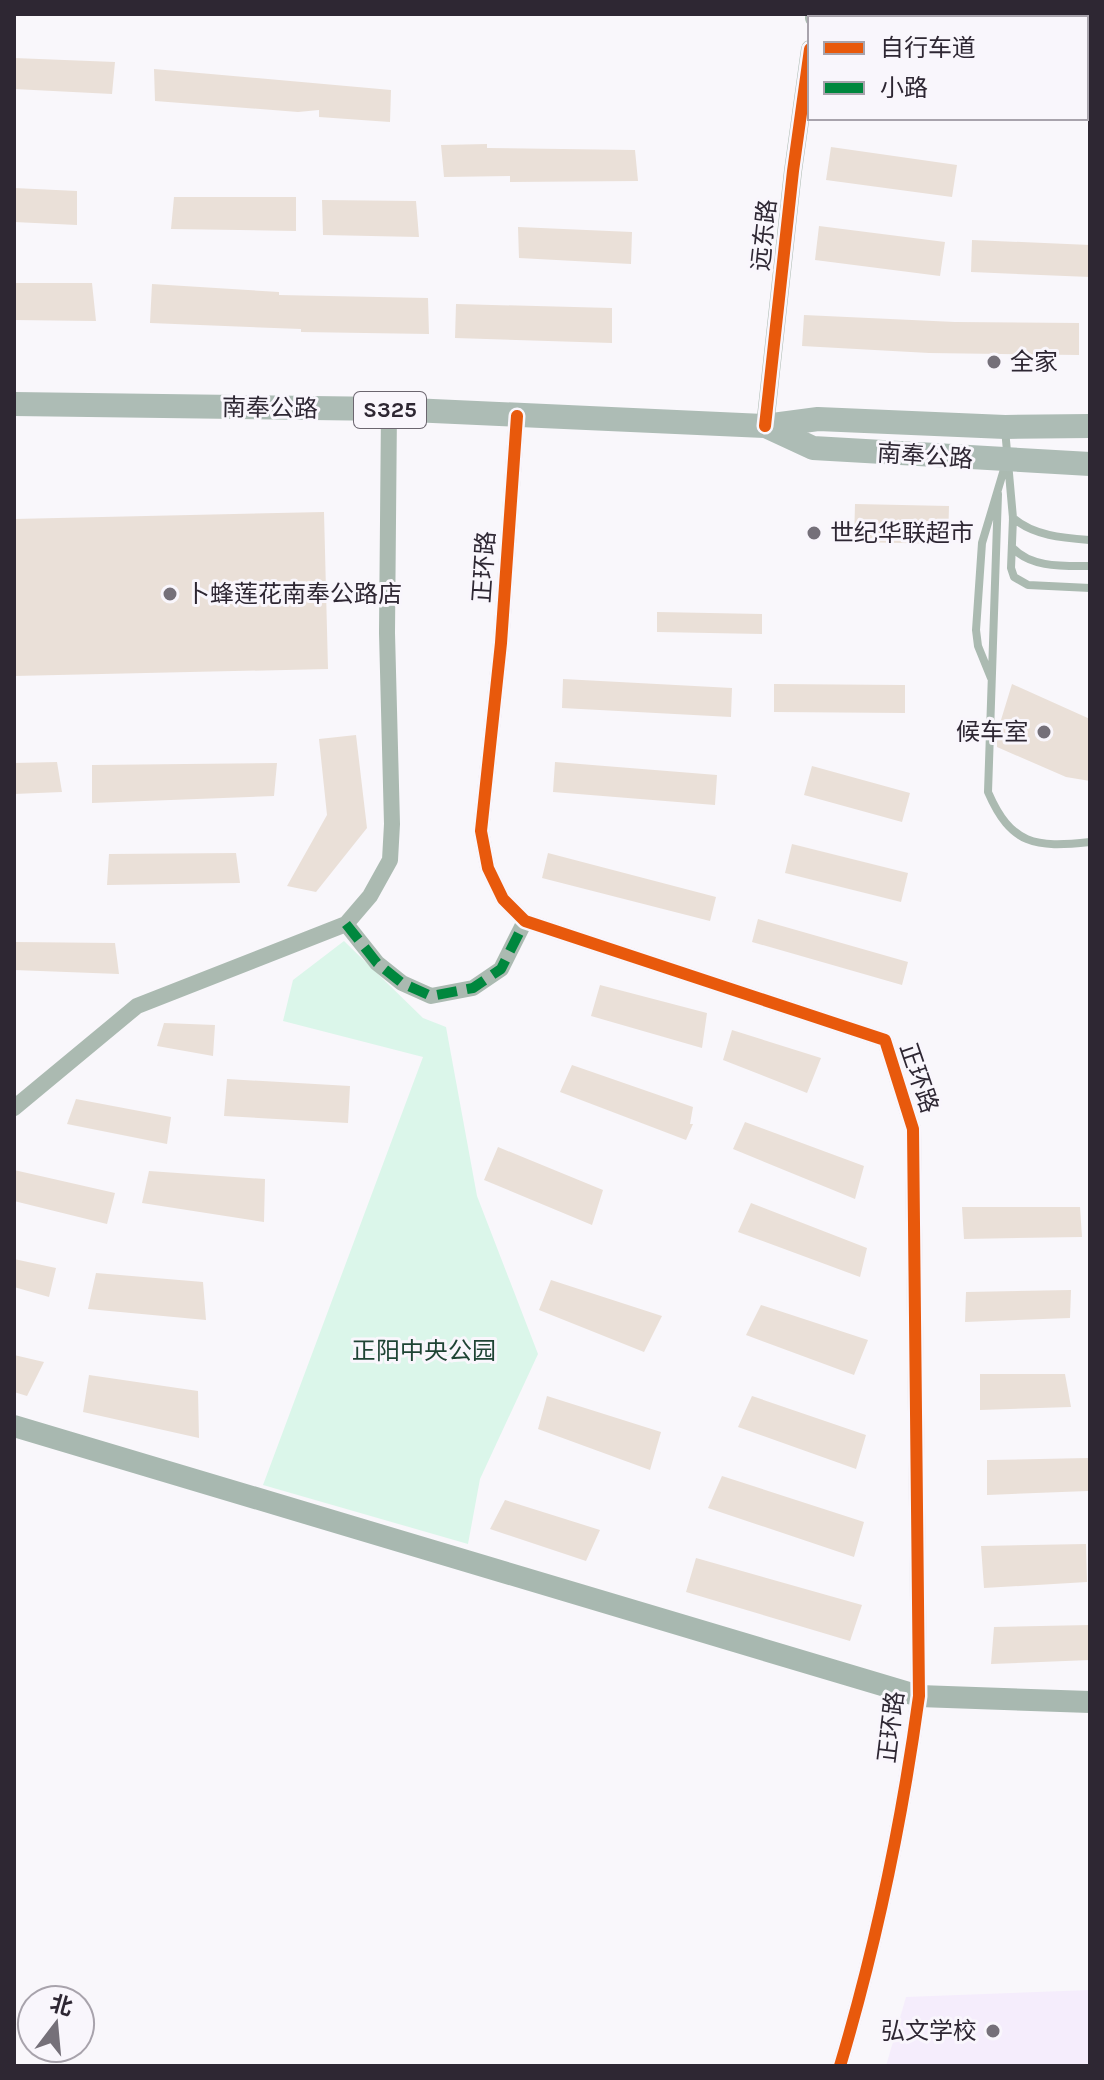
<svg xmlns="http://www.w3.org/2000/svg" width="1104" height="2080" font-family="Karla,'Noto Sans SC',sans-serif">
<rect width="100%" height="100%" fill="#f9f7fb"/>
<!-- built -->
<path fill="#f5edfc" d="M 1090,1990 L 1090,2066 L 886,2066 L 906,1997 Z"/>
<!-- green -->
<path fill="#dbf6ea" d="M 344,941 L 423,1018 L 446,1027 L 477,1196 L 538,1354 L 480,1479 L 468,1544 L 263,1485 L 423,1057 L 283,1021 L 293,980 Z"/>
<!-- building -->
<path fill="#eae0d8" d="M 14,58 L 115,62 L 112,94 L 14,89 Z
M 154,69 L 391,90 L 390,122 L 319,117 L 319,110 L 298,112 L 155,101 Z
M 487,144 L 487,148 L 635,150 L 638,181 L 510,182 L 510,176 L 444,177 L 441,145 Z
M 831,147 L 957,165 L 952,197 L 826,180 Z
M 14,188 L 77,191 L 77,225 L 14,222 Z
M 174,197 L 296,197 L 296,231 L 171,229 Z
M 322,200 L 416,201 L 419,237 L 323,235 Z
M 819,226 L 945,242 L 940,276 L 815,260 Z
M 518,227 L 632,232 L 631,264 L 519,258 Z
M 972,240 L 1090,245 L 1090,277 L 971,272 Z
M 14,283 L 92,283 L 96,321 L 14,320 Z
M 152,284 L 279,292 L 279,295 L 428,298 L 429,334 L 301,332 L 301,329 L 150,323 Z
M 456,304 L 612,308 L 612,343 L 455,338 Z
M 804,315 L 955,322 L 1079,323 L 1079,355 L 929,353 L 802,346 Z
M 855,504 L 949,506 L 948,544 L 854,542 Z
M 324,512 L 328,669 L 14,676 L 14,519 Z
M 657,612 L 762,614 L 762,634 L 657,632 Z
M 563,679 L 732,688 L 731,717 L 562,708 Z
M 774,684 L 905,685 L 905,713 L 774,712 Z
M 1012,684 L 1090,719 L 1090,781 L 1066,777 L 997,747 L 997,733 Z
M 356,735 L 367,828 L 316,892 L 287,886 L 327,815 L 319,739 Z
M 57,762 L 62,792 L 14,794 L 14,763 Z
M 555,762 L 717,775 L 715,805 L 553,792 Z
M 277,763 L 274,796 L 92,803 L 92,765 Z
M 812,766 L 910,793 L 902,822 L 804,795 Z
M 792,844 L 908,873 L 901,902 L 785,873 Z
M 236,853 L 240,883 L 107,885 L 109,854 Z
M 548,853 L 716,897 L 710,921 L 542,878 Z
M 758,919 L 908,962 L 902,985 L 752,942 Z
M 14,942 L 115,943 L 119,974 L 14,970 Z
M 600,985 L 707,1013 L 702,1048 L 591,1016 Z
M 164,1023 L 215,1025 L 213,1056 L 157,1046 Z
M 732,1030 L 821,1058 L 807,1093 L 723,1060 Z
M 572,1065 L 693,1107 L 690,1124 L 693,1124 L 686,1140 L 560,1092 Z
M 227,1079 L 350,1086 L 348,1123 L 224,1116 Z
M 76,1099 L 171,1117 L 167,1144 L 67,1124 Z
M 745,1122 L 864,1166 L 855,1199 L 733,1149 Z
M 498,1147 L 603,1190 L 592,1225 L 484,1180 Z
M 14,1170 L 115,1193 L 107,1224 L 14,1201 Z
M 149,1171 L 265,1179 L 264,1222 L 142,1203 Z
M 751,1203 L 867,1248 L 860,1277 L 738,1232 Z
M 962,1207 L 1080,1207 L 1082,1237 L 964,1239 Z
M 14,1259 L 56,1268 L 49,1297 L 14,1287 Z
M 96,1273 L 203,1282 L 206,1320 L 88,1309 Z
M 551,1280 L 662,1316 L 644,1352 L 539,1310 Z
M 1071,1290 L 1070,1318 L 965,1322 L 966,1292 Z
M 761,1305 L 868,1340 L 854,1375 L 746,1335 Z
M 14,1355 L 44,1362 L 27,1396 L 14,1392 Z
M 980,1374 L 1065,1374 L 1071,1407 L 980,1410 Z
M 89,1375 L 198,1391 L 199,1438 L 83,1412 Z
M 547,1396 L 661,1432 L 650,1470 L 538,1429 Z
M 752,1396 L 866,1435 L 856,1469 L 738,1427 Z
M 1088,1458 L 1088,1491 L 987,1495 L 987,1460 Z
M 722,1476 L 864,1522 L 854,1557 L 708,1508 Z
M 505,1500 L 600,1530 L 586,1561 L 490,1529 Z
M 1086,1544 L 1087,1582 L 984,1588 L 981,1546 Z
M 696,1558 L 862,1605 L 850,1641 L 686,1592 Z
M 1090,1625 L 1090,1660 L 991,1664 L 994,1627 Z"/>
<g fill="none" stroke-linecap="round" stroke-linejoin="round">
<!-- service -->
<path stroke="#abbab1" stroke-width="8" d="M 1005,429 L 1013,518 L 1011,568 L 1014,577 L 1028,585 L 1090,588
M 998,494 L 988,792 C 1011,845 1035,848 1090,842
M 1013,518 C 1034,536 1063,538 1090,540
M 1012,547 C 1030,568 1064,566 1090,566
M 991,678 L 978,646 L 976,630 L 982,543 L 1005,466"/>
<!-- minor -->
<path stroke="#abbab1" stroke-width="16" d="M 517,416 L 501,643 L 481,831 L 488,868 L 503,899 L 525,921 L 885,1040 L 913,1129 L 919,1696 C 902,1821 876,1945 840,2066
M 346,924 L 377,963 L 402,983 L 431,996 L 473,988 L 501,969 L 525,921
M 14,1108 L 137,1006 L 346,924 L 370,896 L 390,860 L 392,824 L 387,633 L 389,409"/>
<!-- tertiary -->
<path stroke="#abbab1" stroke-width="18" d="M 814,18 L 815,14
M 765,426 L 793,171 L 810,49"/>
<!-- secondary -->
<path stroke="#a8b8b0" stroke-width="22" d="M 14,1426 L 919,1696 L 1090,1702"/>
<!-- primary -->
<path stroke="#adbcb5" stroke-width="24" d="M 14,404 L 389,409 L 765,426 L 818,419 L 1005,427 L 1090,426
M 766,426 L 813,448 L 1090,464"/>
<!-- quiet -->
<path stroke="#00873e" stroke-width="10" stroke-dasharray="20 10" stroke-linecap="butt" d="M 346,924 L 377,963 L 402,983 L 431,996 L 473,988 L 501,969 L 525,921"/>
<!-- cycleway casing -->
<g stroke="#f9f6fc" stroke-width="17">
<path id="cycleway" d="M 517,416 L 501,643 L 481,831 L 488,868 L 503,899 L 525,921 L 885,1040 L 913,1129 L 919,1696 C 902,1821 876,1945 840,2066
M 765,426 L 793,171 L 810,49"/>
</g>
<!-- cycleway -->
<use href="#cycleway" stroke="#e8590c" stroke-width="12"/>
</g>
<!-- markers -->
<g fill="#757079" stroke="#f9f6fc" stroke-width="3">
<circle cx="994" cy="362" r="8"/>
<circle cx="814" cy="533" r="8"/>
<circle cx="170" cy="594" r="8"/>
<circle cx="1044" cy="732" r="8"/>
<circle cx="993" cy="2031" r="8"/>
</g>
<g text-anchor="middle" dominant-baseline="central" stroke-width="6" stroke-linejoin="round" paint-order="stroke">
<!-- shield labels -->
<rect fill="#f9f6fc" stroke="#6b656f" stroke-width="2" x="354" y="392" width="72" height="36" rx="6"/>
<g font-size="22" font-weight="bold" fill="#2e2733">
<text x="390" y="410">S325</text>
</g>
<!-- street labels -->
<g font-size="24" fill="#2e2733" stroke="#f9f6fc">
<text transform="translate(764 235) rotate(-84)">远东路</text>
<text transform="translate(270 408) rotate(1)">南奉公路</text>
<text transform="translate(925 456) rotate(4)">南奉公路</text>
<text transform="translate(484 567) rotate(-86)">正环路</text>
<text transform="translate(919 1078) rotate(71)">正环路</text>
<text transform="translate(891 1727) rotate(-83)">正环路</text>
</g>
<!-- poi labels -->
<g font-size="24" fill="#2e2733" stroke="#f9f6fc" text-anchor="start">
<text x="1010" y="362">全家</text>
<text x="830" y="533">世纪华联超市</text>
<text x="186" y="594">卜蜂莲花南奉公路店</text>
<text x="1028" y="732" text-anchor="end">候车室</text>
<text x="977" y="2031" text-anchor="end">弘文学校</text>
</g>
<!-- park labels -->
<g font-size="24" fill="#1e4434" stroke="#f9f6fc">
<text x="424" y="1351">正阳中央公园</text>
</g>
</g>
<!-- border -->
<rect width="1104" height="2080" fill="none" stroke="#2e2733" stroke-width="32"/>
<!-- legend -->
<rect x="808" y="16" width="280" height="104" fill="#f9f6fc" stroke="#a8a3ac" stroke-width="2"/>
<rect x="824" y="42" width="40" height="12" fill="#e8590c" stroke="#a8a3ac" stroke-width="2"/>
<text x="880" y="56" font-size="24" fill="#2e2733">自行车道</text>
<rect x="824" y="82" width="40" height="12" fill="#00873e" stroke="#a8a3ac" stroke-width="2"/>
<text x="880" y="96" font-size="24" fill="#2e2733">小路</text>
<!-- north arrow -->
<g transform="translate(56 2024) rotate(16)"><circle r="38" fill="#f9f6fc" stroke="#a8a3ac" stroke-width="2"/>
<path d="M0-6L14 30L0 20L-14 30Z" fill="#757079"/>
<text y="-12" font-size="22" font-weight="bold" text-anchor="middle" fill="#2e2733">北</text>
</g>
</svg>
